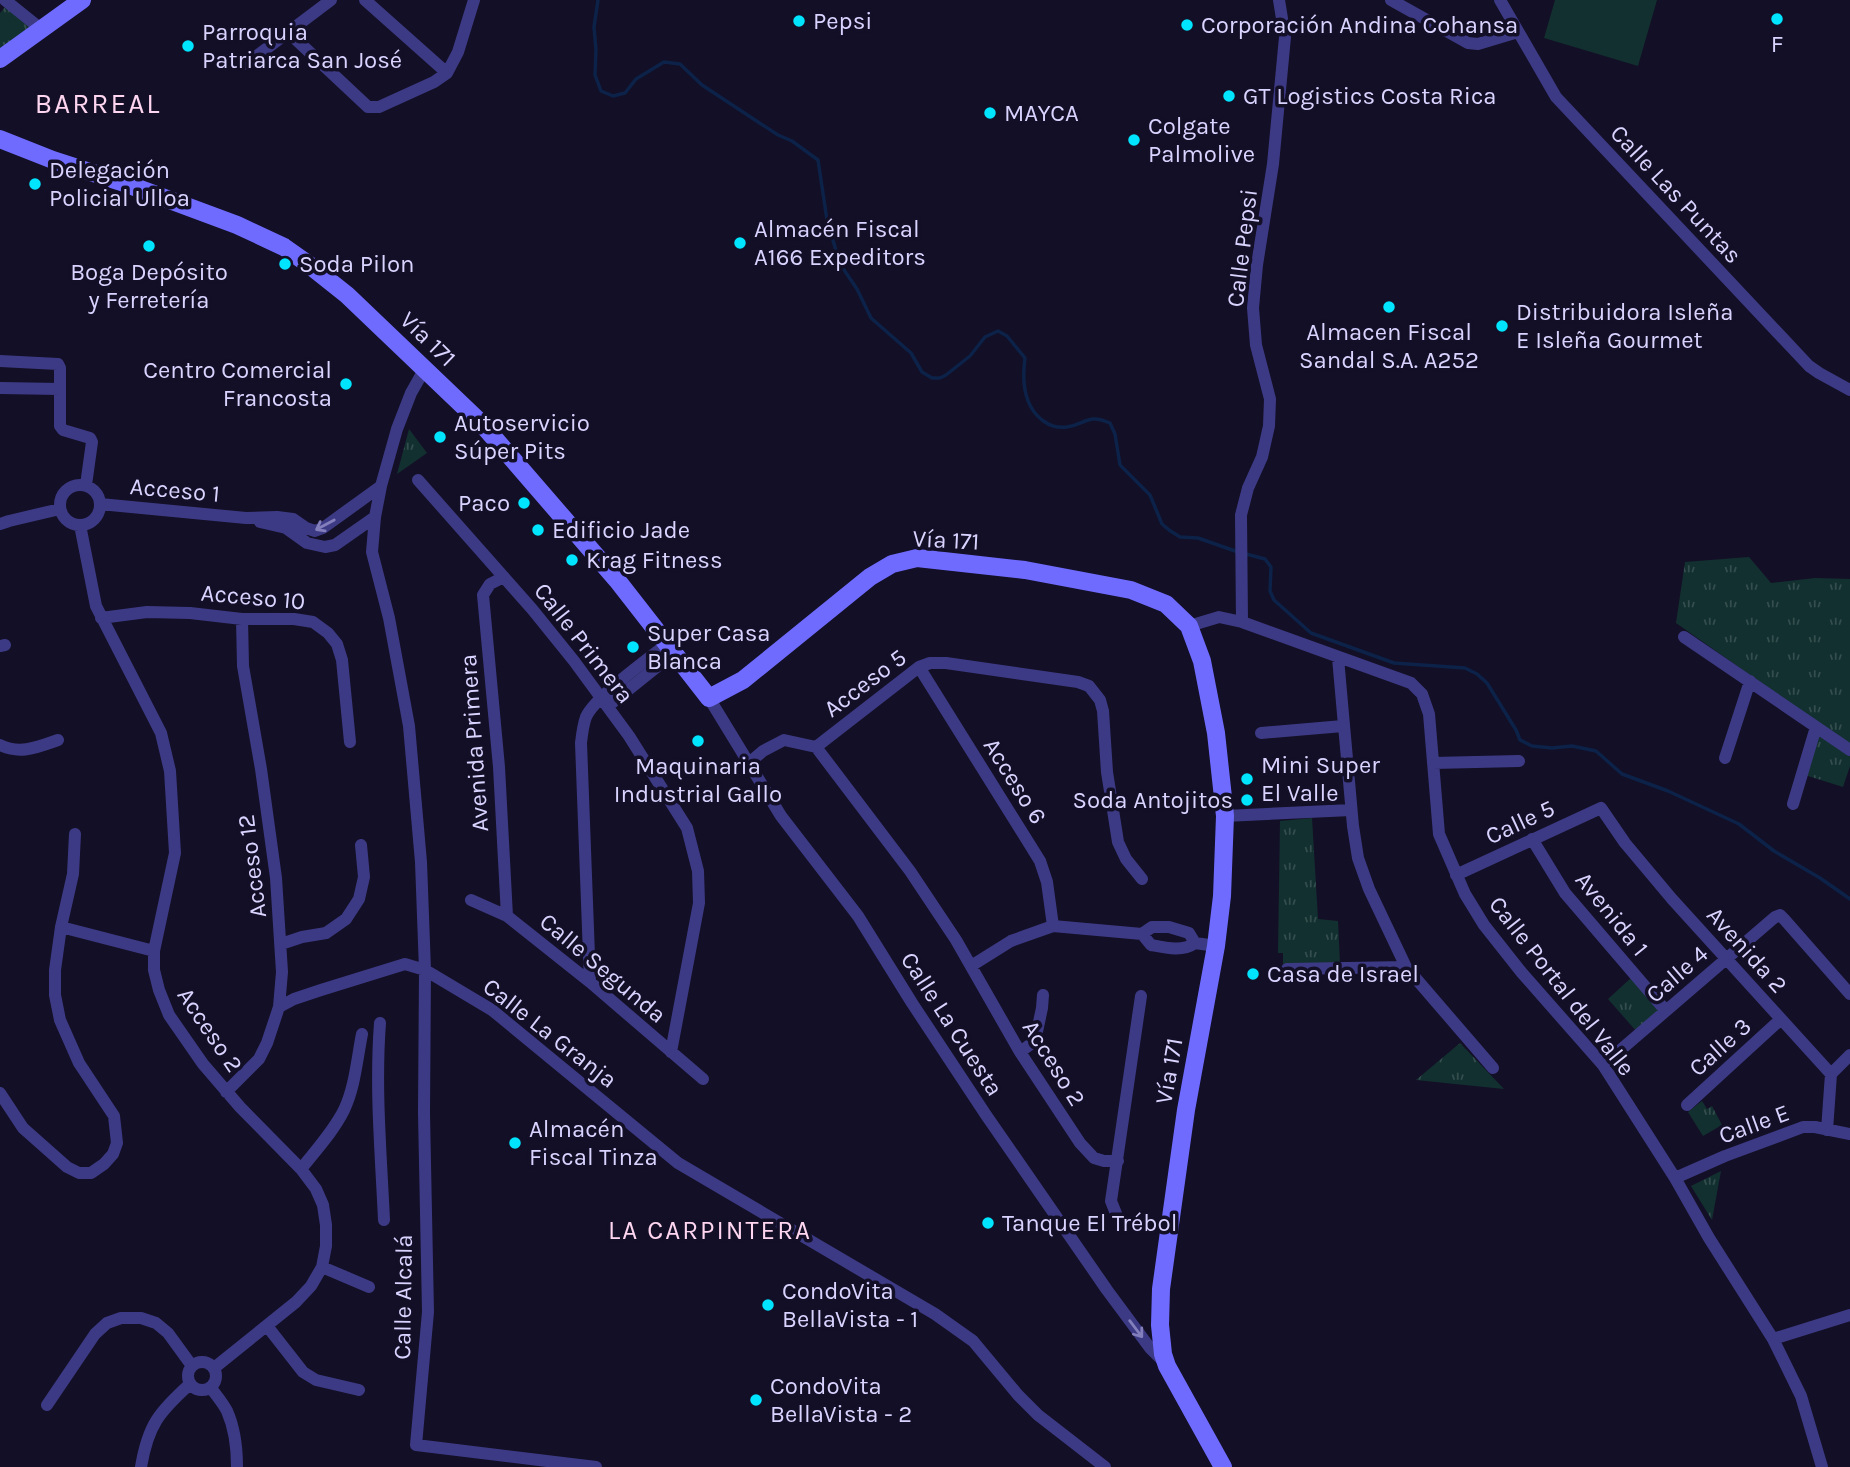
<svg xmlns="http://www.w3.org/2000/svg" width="1850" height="1467" font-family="Karla,sans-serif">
<defs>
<pattern id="grass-tufts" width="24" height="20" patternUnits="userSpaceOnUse" patternTransform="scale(1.75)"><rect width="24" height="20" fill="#12302f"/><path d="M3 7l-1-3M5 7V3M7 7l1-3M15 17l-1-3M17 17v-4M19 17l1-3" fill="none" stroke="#344d4e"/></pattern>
</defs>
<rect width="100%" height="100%" fill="#130f26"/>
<!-- grass -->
<path fill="url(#grass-tufts)" d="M 6,6 L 31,26 L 0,50 L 0,13 Z
M 409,429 L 427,453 L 397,474 Z
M 1749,557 L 1771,583 L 1815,578 L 1850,579 L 1850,745 L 1676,623 L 1685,562 Z
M 1818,733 L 1850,756 L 1850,766 L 1843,787 L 1805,775 Z
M 1312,818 L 1318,919 L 1338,921 L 1340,964 L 1283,964 L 1283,953 L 1278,953 L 1280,821 Z
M 1631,978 L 1660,1012 L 1637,1032 L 1608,999 Z
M 1460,1043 L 1504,1089 L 1416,1080 Z
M 1702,1101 L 1707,1109 L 1712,1106 L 1722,1125 L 1703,1136 L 1688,1112 Z
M 1721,1171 L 1712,1220 L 1691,1186 Z"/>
<!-- pitch -->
<path fill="#12302f" d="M 1555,0 L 1657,0 L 1638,66 L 1544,38 Z"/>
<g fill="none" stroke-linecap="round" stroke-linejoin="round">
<!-- stream -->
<path stroke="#0c2248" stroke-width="3.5" d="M 598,0 L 594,27 L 596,50 L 595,75 L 601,91 L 613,96 L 625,93 L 636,79 L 664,62 L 680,64 L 702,85 L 778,135 L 792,141 L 818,160 L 827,220 L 840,264 L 857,289 L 871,318 L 911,353 L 922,372 L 932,378 L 940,378 L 946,375 L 970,356 L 985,337 L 998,331 L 1007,336 L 1025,358 C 1022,380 1023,405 1042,420 C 1050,426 1056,428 1067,427 C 1086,424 1088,413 1110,423 L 1115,434 L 1120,465 L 1150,495 L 1162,524 L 1169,530 L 1180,537 L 1198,538 L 1238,552
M 1246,554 L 1265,559 L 1271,567 L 1270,591 L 1274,600 L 1311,633 L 1394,663 L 1465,668 L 1477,674 L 1487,683 L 1516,730 L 1520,740 L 1532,746 L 1552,748 L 1572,746 L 1596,751 L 1622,774 L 1668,791 L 1739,824 L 1774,851 L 1820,878 L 1850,899"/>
<!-- street -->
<path stroke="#3d3a85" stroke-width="12" d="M 5,0 L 41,29
M 365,0 L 447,73
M 1391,0 L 1468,43 L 1478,44 L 1518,32
M 1500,0 L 1556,97 L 1809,366 L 1819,373 L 1850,390
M 288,32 L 368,107 L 379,107 L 434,82 L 447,73 L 458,52 L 474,0
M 246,64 L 331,0
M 0,361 L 58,364 L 60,368 L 60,426 L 63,430 L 90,438 L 92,442 L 86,485
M 424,370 L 411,393 L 397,429 L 381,486 L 375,517 L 372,552 L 389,618 L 409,726 L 421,862 L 425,970 L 424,1113 L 428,1312 L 416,1445 L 596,1467
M 0,388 L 60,389
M 418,480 L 532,609 L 574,661 L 629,736 L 687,828 L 698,871 L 699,903 L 671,1052
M60 505a20 20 0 1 1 40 0a20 20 0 1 1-40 0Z
M 100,504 L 246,518 L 277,517 L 293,519 L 306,528 L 315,531 L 323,528 L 381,486
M 260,522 L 286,528 L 307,543 L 325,547 L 335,545 L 375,517
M 0,524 L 9,521 L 60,509
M 80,525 L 96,606 L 161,733 L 170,771 L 175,853 L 154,951 L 154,970 L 159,990 L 169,1015 L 203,1064 L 240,1107 L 301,1169 L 316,1189 L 323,1205 L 326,1225 L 326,1246 L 322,1267 L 311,1286 L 296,1302 L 214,1368
M 504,577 L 490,584 L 483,595 L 499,767 L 507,916
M 101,618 L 147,612 L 190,613 L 242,619 L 294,619 L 313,622 L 328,633 L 337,644 L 342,660 L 350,742
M 1242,622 L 1241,515 L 1248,488 L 1262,457 L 1269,426 L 1270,399 L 1256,345 L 1253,308 L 1257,265 L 1273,164 L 1285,37 L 1279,0
M 1189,626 L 1219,617 L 1242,622 L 1411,683 L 1422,694 L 1429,714 L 1439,834 L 1465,894 L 1484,925 L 1522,973 L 1603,1065 L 1675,1178 L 1709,1238 L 1773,1339 L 1801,1396 L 1822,1467
M 1684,637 L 1850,750
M 0,646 L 5,645
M 1338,658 L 1353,826 L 1358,858 L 1369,889 L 1406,967 L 1493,1068
M 919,667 L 1040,861 L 1047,882 L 1053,926
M 709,698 L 781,816 L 858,916 L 912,1003 L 986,1115 L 1107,1290 L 1150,1348 L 1166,1364
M 608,706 L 674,653
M 1261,733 L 1343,726
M 0,745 C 20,755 38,747 58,740
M 1725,758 L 1750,681
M 750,762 L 763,751 L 784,740 L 816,747
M 1433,763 L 1519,761
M 1793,804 L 1816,727
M 1225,816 L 1351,810
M 1532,839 L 1565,893 L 1666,1011
M 1456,875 L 1601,808 L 1625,843 L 1672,899 L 1831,1074 L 1827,1130
M 471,900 L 507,916 L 590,982 L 703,1079
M 61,927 L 154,951
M 1142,934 L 1151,945 C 1166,948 1183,952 1195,943 L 1216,946
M 281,944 L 302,937 L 326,933 L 346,919 L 359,899 L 364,877 L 361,845
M 971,966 L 1011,941 L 1053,926 L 1142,934 L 1152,927 L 1169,927 L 1189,933 L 1195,943
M 1287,969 L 1406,967
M 590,982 L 581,743 C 582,734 583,725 586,717 C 595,697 648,659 667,644
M 279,1007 L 294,999 L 321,990 L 405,964 L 425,970 L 492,1010 L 678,1163 L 935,1314 L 973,1341 L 1018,1395 L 1038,1415 L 1105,1467
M 380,1023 C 375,1089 381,1154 384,1220
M 1020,1052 L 1035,1041 L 1042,1008 L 1043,995
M 1603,1065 L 1775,917 L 1780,915 L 1784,919 L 1850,994
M 1831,1074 L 1850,1055
M 226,1092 L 259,1059 L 267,1043 L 279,1007 L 282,972 L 276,878 L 261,769 L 243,666 L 242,619
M 0,1093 L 23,1128 L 67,1167 L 79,1173 L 91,1173 L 104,1164 L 113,1154 L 117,1143 L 114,1116 L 79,1063 L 60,1020 L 55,995 L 55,970 L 61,927 L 73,874 L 75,834
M 1687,1105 L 1781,1019
M 1118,1161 L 1104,1161 L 1094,1158 L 1080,1143 L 1020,1052 L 956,940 L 910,871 L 816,747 L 919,667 L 930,663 L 946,663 L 1078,682 L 1089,686 L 1100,700 L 1103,711 L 1107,772 L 1118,842 L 1126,859 L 1142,879
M 301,1169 C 316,1150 333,1132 344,1110 C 355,1087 357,1059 362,1034
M 1675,1178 L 1725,1156 L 1803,1127 L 1815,1127 L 1850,1134
M 1117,1216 L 1111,1201 L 1141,996
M 322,1267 L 369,1287
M 267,1326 L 303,1372 L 316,1380 L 359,1390
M 1773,1339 L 1850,1315
M188 1376a14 14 0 1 1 28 0a14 14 0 1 1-28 0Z
M 211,1388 C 216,1395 223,1403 227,1411 C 235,1429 237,1448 237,1467
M 47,1405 L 95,1334 L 107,1323 L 121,1318 L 141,1318 L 156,1323 L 168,1333 L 192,1366
M 141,1467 C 148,1425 159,1412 190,1384"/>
<!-- secondary -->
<path stroke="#6f6bff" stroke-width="18" d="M 0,59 L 82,0
M 0,139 L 53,160 L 124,183 L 237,225 L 284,247 L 308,264 L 347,295 L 482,424 L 617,580 L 709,698 L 743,680 L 870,577 L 892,564 L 917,558 L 1025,570 L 1131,590 L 1166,604 L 1189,626 L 1202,661 L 1216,733 L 1225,816 L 1222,896 L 1216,946 L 1186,1110 L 1161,1289 L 1160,1325 L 1163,1354 L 1167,1366 L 1223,1467"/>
</g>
<!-- one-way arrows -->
<defs><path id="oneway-shaft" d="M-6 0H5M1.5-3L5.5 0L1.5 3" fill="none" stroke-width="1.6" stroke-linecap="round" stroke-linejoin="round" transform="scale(1.75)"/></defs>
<g stroke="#837fbc">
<use href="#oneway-shaft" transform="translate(325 525) rotate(152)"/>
<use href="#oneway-shaft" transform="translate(1136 1329) rotate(53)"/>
</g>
<!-- markers -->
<g fill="#00e5ff" stroke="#130f26" stroke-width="2.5">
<circle cx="1777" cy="19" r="7"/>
<circle cx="799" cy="21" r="7"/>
<circle cx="1187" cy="25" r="7"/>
<circle cx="188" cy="46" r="7"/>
<circle cx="1229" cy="96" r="7"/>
<circle cx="990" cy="113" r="7"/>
<circle cx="1134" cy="140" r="7"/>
<circle cx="35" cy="184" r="7"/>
<circle cx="740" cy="243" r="7"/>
<circle cx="149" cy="246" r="7"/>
<circle cx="285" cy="264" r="7"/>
<circle cx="1389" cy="307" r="7"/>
<circle cx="1502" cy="326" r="7"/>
<circle cx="346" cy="384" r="7"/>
<circle cx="440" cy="437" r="7"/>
<circle cx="524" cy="503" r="7"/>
<circle cx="538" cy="530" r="7"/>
<circle cx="572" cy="560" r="7"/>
<circle cx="633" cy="647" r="7"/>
<circle cx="698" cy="741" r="7"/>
<circle cx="1247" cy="779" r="7"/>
<circle cx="1247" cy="800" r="7"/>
<circle cx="1253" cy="974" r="7"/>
<circle cx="515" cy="1143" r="7"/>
<circle cx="988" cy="1223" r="7"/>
<circle cx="768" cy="1305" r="7"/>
<circle cx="756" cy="1400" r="7"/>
</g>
<g text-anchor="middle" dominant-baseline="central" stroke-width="7" stroke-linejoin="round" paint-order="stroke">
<!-- poi labels -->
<g font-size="24" fill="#d9d4ff" stroke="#130f26" text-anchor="start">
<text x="813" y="21">Pepsi</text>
<text x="1201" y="25">Corporación Andina Cohansa</text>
<text x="202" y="32">Parroquia<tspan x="202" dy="28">Patriarca San José</tspan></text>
<text x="1777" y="44" text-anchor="middle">F</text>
<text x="1243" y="96">GT Logistics Costa Rica</text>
<text x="1004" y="113">MAYCA</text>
<text x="1148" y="126">Colgate<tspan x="1148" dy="28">Palmolive</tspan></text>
<text x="49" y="170">Delegación<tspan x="49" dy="28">Policial Ulloa</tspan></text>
<text x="754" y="229">Almacén Fiscal<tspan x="754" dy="28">A166 Expeditors</tspan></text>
<text x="299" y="264">Soda Pilon</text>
<text x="149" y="272" text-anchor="middle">Boga Depósito<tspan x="149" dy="28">y Ferretería</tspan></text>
<text x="1516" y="312">Distribuidora Isleña<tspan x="1516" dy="28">E Isleña Gourmet</tspan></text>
<text x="1389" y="332" text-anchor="middle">Almacen Fiscal<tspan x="1389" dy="28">Sandal S.A. A252</tspan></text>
<text x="332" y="370" text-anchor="end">Centro Comercial<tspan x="332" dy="28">Francosta</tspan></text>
<text x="454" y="423">Autoservicio<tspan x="454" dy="28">Súper Pits</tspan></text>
<text x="510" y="503" text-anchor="end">Paco</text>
<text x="552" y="530">Edificio Jade</text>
<text x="586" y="560">Krag Fitness</text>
<text x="647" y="633">Super Casa<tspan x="647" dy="28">Blanca</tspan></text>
<text x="1261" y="765">Mini Super<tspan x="1261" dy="28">El Valle</tspan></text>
<text x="698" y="766" text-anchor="middle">Maquinaria<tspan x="698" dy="28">Industrial Gallo</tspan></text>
<text x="1233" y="800" text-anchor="end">Soda Antojitos</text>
<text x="1267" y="974">Casa de Israel</text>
<text x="529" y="1129">Almacén<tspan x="529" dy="28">Fiscal Tinza</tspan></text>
<text x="1002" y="1223">Tanque El Trébol</text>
<text x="782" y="1291">CondoVita<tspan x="782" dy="28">BellaVista - 1</tspan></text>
<text x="770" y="1386">CondoVita<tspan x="770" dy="28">BellaVista - 2</tspan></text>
</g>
<!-- street labels -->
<g font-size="24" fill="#d9d4ff" stroke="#130f26">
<text transform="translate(1676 194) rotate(47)">Calle Las Puntas</text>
<text transform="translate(1242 248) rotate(-83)">Calle Pepsi</text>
<text transform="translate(428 339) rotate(44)">Vía 171</text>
<text transform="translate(175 490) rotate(5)">Acceso 1</text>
<text transform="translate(946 540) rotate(3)">Vía 171</text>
<text transform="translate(253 597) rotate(5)">Acceso 10</text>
<text transform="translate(584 643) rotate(52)">Calle Primera</text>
<text transform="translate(865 683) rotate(-37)">Acceso 5</text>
<text transform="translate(474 743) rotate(-94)">Avenida Primera</text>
<text transform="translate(1015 781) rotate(58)">Acceso 6</text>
<text transform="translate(1520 822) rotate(-25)">Calle 5</text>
<text transform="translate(252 866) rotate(-97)">Acceso 12</text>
<text transform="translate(1612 914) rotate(51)">Avenida 1</text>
<text transform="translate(1747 950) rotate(48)">Avenida 2</text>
<text transform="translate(603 968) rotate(40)">Calle Segunda</text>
<text transform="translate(1677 974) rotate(-41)">Calle 4</text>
<text transform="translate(1562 986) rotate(52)">Calle Portal del Valle</text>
<text transform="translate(952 1024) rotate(57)">Calle La Cuesta</text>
<text transform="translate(210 1030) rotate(56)">Acceso 2</text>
<text transform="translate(550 1033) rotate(38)">Calle La Granja</text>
<text transform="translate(1720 1047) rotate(-42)">Calle 3</text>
<text transform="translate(1054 1063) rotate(58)">Acceso 2</text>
<text transform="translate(1169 1071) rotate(-80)">Vía 171</text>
<text transform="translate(1754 1124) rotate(-20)">Calle E</text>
<text transform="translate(403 1297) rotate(-89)">Calle Alcalá</text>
</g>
<!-- neighbourhood labels -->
<g font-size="26" letter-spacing="2" fill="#ffd6f0" stroke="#130f26">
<text x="710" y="1230">LA CARPINTERA</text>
</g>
<!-- quarter labels -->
<g font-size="28" letter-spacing="2" fill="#ffd6f0" stroke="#130f26">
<text x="98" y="103">BARREAL</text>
</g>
</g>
</svg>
